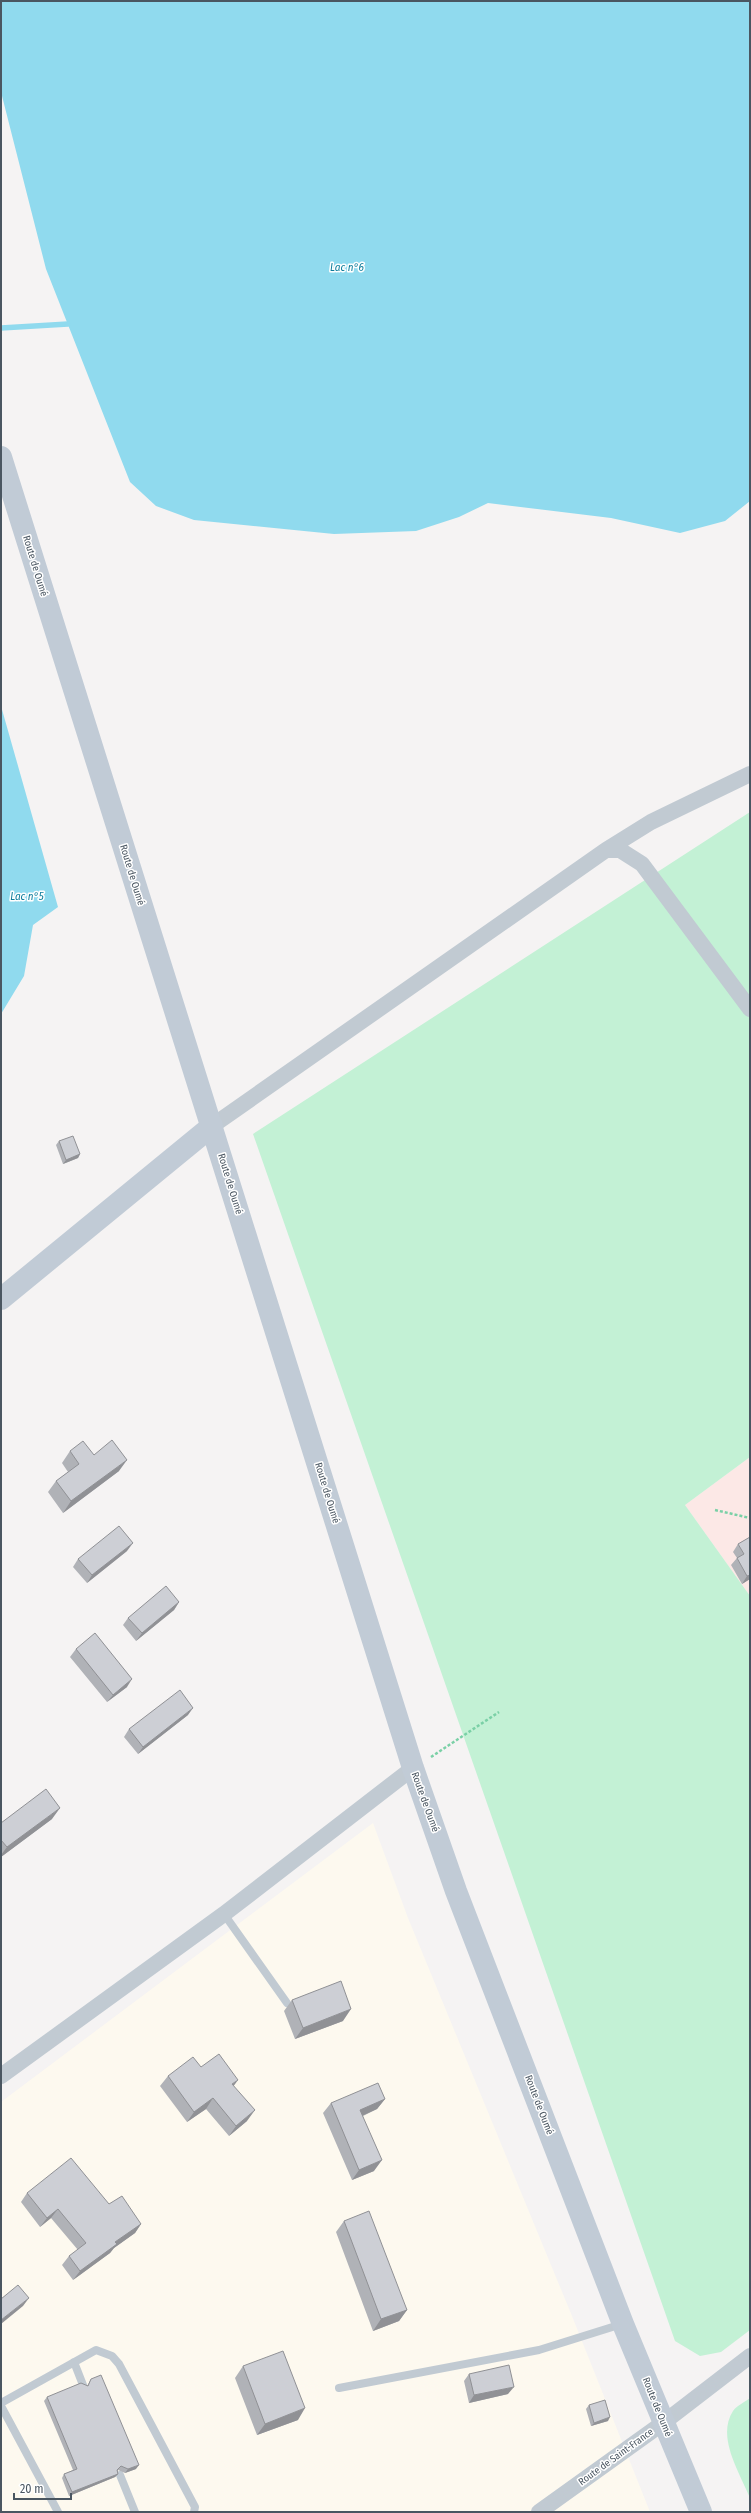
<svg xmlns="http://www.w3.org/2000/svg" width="751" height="2513" font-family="'Fira Sans Condensed',sans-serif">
<rect width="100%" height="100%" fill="#f5f3f3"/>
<!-- commercial -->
<path fill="#fdf9ef" d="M 373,1823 L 408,1918 L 572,2316 L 650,2512 L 1,2512 L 1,2102 Z"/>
<!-- medical -->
<path fill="#fce8e6" d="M 750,1457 L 750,1596 L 685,1505 Z"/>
<!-- green -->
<path fill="#c3f1d5" d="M 750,812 L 750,1457 L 685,1505 L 750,1596 L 750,2330 L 721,2352 L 700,2356 L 675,2341 L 253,1134 Z
M 750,2398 L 750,2498 C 740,2473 716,2437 733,2411 C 736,2406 745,2402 750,2398 Z"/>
<!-- water -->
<path fill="#90daee" d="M 1,1 L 750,1 L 750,501 L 725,521 L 680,533 L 611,518 L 488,503 L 459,517 L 416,531 L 334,534 L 194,520 L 156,506 L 130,482 L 46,269 L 1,92 Z
M 1,706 L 58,907 L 33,925 L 24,976 L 1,1014 Z"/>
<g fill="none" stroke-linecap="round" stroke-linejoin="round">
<!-- stream -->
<path stroke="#90daee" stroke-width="5.5" d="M 1,328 L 68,324"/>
<!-- path -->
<path stroke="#7ad0a6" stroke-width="2.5" stroke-dasharray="3 2" stroke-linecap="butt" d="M 715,1510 L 750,1518
M 431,1757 L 499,1712"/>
<!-- lane -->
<path stroke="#c1cad2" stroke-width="8" d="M 224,1914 L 287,2003
M 74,2362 L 83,2385
M 339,2388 L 539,2350 L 622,2324
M 1,2403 L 96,2350 L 112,2356 L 119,2364 L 195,2507 L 194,2512
M 1,2406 L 58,2512
M 120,2475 L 135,2512"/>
<!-- street -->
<path stroke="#c1cad2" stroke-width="16" d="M 606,850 L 651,822 L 750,774
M 212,1126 L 606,850 L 620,850 L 642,864 L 750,1009
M 1,2076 L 224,1914 L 413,1768
M 539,2512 L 663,2423 L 750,2356"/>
<!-- secondary -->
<path stroke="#c1cbd6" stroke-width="22" d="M 1,457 L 413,1768 L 456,1891 L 623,2324 L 701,2512
M 1,1299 L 212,1126"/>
</g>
<!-- wall -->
<path fill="#b0b2b7" d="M 59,1141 L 80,1154 L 78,1158 L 63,1164 L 56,1145 Z
M 70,1451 L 94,1455 L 119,1471 L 63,1513 L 48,1492 L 56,1481 L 68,1472 L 62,1463 Z
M 750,1537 L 750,1579 L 742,1584 L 731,1565 L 737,1558 L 733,1552 L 738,1544 Z
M 127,1551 L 87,1583 L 73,1567 L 78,1559 Z
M 179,1602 L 174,1610 L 136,1641 L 123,1625 L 128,1618 Z
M 76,1649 L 127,1687 L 107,1702 L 70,1657 Z
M 188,1715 L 138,1754 L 124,1737 L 129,1729 Z
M 52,1819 L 1,1857 L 1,1823 Z
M 292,2000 L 343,2021 L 295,2039 L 284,2011 Z
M 201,2067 L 234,2086 L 247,2121 L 229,2136 L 206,2109 L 187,2122 L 160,2086 L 168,2076 Z
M 385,2099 L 377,2109 L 363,2116 L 374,2171 L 352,2180 L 323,2113 L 331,2103 Z
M 27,2193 L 109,2204 L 141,2224 L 135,2233 L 114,2248 L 110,2253 L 73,2280 L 62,2265 L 69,2256 L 78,2250 L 51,2218 L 40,2227 L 21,2202 Z
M 344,2221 L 407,2310 L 399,2321 L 373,2331 L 336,2232 Z
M 243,2366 L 298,2420 L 257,2435 L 235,2378 Z
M 469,2374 L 508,2394 L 469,2403 L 464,2381 Z
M 91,2379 L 136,2469 L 125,2473 L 118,2470 L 118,2474 L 115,2477 L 69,2496 L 62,2478 L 64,2474 L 73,2470 L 44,2401 L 47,2397 L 87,2386 Z
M 589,2405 L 608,2421 L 591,2426 L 586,2409 Z"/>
<!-- shaded-wall -->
<path fill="#909195" d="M 80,1154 L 78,1158 L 63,1164 L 66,1160 Z
M 127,1460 L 119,1471 L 63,1513 L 71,1501 Z
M 133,1543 L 127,1551 L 87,1583 L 92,1575 Z
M 750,1575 L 750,1579 L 742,1584 L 747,1576 Z
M 179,1602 L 174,1610 L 136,1641 L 142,1633 Z
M 132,1679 L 127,1687 L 107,1702 L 113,1695 Z
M 193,1708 L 188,1715 L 138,1754 L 143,1747 Z
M 60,1808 L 52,1819 L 1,1857 L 1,1855 L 7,1847 Z
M 351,2009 L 343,2021 L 295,2039 L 303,2028 Z
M 238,2080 L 230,2091 L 232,2084 Z
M 213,2098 L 206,2109 L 187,2122 L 194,2112 Z
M 385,2099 L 377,2109 L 353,2120 L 360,2110 Z
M 255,2110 L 247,2121 L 229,2136 L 236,2126 Z
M 382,2160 L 374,2171 L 352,2180 L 359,2170 Z
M 58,2209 L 51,2218 L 40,2227 L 47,2218 Z
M 141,2224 L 135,2233 L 114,2248 L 110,2253 L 73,2280 L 80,2271 L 115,2242 Z
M 29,2298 L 23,2306 L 1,2324 L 1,2320 Z
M 407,2310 L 399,2321 L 373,2331 L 381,2319 Z
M 514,2387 L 508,2394 L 469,2403 L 474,2395 Z
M 305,2408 L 298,2420 L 257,2435 L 265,2424 Z
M 610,2417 L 608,2421 L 591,2426 L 594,2423 Z
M 139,2465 L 136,2469 L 125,2473 L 128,2469 Z
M 118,2474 L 115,2477 L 69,2496 L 72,2492 Z"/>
<!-- building -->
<path fill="#cdcfd5" stroke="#909195" d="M 73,1136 L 80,1154 L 66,1160 L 59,1141 Z
M 112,1440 L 127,1460 L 71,1501 L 56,1481 L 79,1464 L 70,1451 L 83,1441 L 94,1455 Z
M 119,1526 L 133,1543 L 92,1575 L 78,1559 Z
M 750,1537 L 750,1575 L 747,1576 L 737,1558 L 744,1554 L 738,1544 Z
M 166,1586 L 179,1602 L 142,1633 L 128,1618 Z
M 95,1633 L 132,1679 L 113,1695 L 76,1649 Z
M 180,1690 L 193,1708 L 143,1747 L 129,1729 Z
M 46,1789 L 60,1808 L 7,1847 L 1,1840 L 1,1823 Z
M 341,1981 L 351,2009 L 303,2028 L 292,2000 Z
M 219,2054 L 238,2080 L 232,2084 L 255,2110 L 236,2126 L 213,2098 L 194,2112 L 168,2076 L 193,2057 L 201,2067 Z
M 378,2083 L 385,2099 L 360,2110 L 382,2160 L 359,2170 L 331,2103 Z
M 71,2158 L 109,2204 L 122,2196 L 141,2224 L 115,2242 L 117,2244 L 80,2271 L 69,2256 L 86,2243 L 58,2209 L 47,2218 L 27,2193 Z
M 369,2211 L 407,2310 L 381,2319 L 344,2221 Z
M 18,2285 L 29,2298 L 1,2320 L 1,2299 Z
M 283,2351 L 305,2408 L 265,2424 L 243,2366 Z
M 509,2365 L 514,2387 L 474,2395 L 469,2374 Z
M 101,2375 L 139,2465 L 128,2469 L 121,2466 L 117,2470 L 118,2474 L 72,2492 L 64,2474 L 77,2469 L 47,2397 L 81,2383 L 88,2386 L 91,2379 Z
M 605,2400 L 610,2417 L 594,2423 L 589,2405 Z"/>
<g text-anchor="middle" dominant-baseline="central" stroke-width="3" stroke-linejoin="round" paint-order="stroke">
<!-- street labels -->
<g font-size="10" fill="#4a5661" stroke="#fff">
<text transform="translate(35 566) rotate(73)">Route de Oumé</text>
<text transform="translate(132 875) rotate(73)">Route de Oumé</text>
<text transform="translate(230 1184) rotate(73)">Route de Oumé</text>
<text transform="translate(327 1493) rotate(73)">Route de Oumé</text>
<text transform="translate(425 1802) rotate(70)">Route de Oumé</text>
<text transform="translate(539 2105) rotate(69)">Route de Oumé</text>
<text transform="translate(657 2407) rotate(68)">Route de Oumé</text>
<text transform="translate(616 2457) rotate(-36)">Route de Saint-France</text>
</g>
<!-- water labels -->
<g font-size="11" font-style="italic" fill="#0c7c9b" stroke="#fff">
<text x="347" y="267">Lac n°6</text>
<text x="27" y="896">Lac n°5</text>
</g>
</g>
<!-- border -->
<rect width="751" height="2513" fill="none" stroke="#4a5661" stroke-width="4"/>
<!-- scale -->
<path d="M14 2493v6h57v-6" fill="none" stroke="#4a5661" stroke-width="2"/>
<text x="20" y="2493" font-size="12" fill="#4a5661" stroke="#ffffff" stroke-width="3" paint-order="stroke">20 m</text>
</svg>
